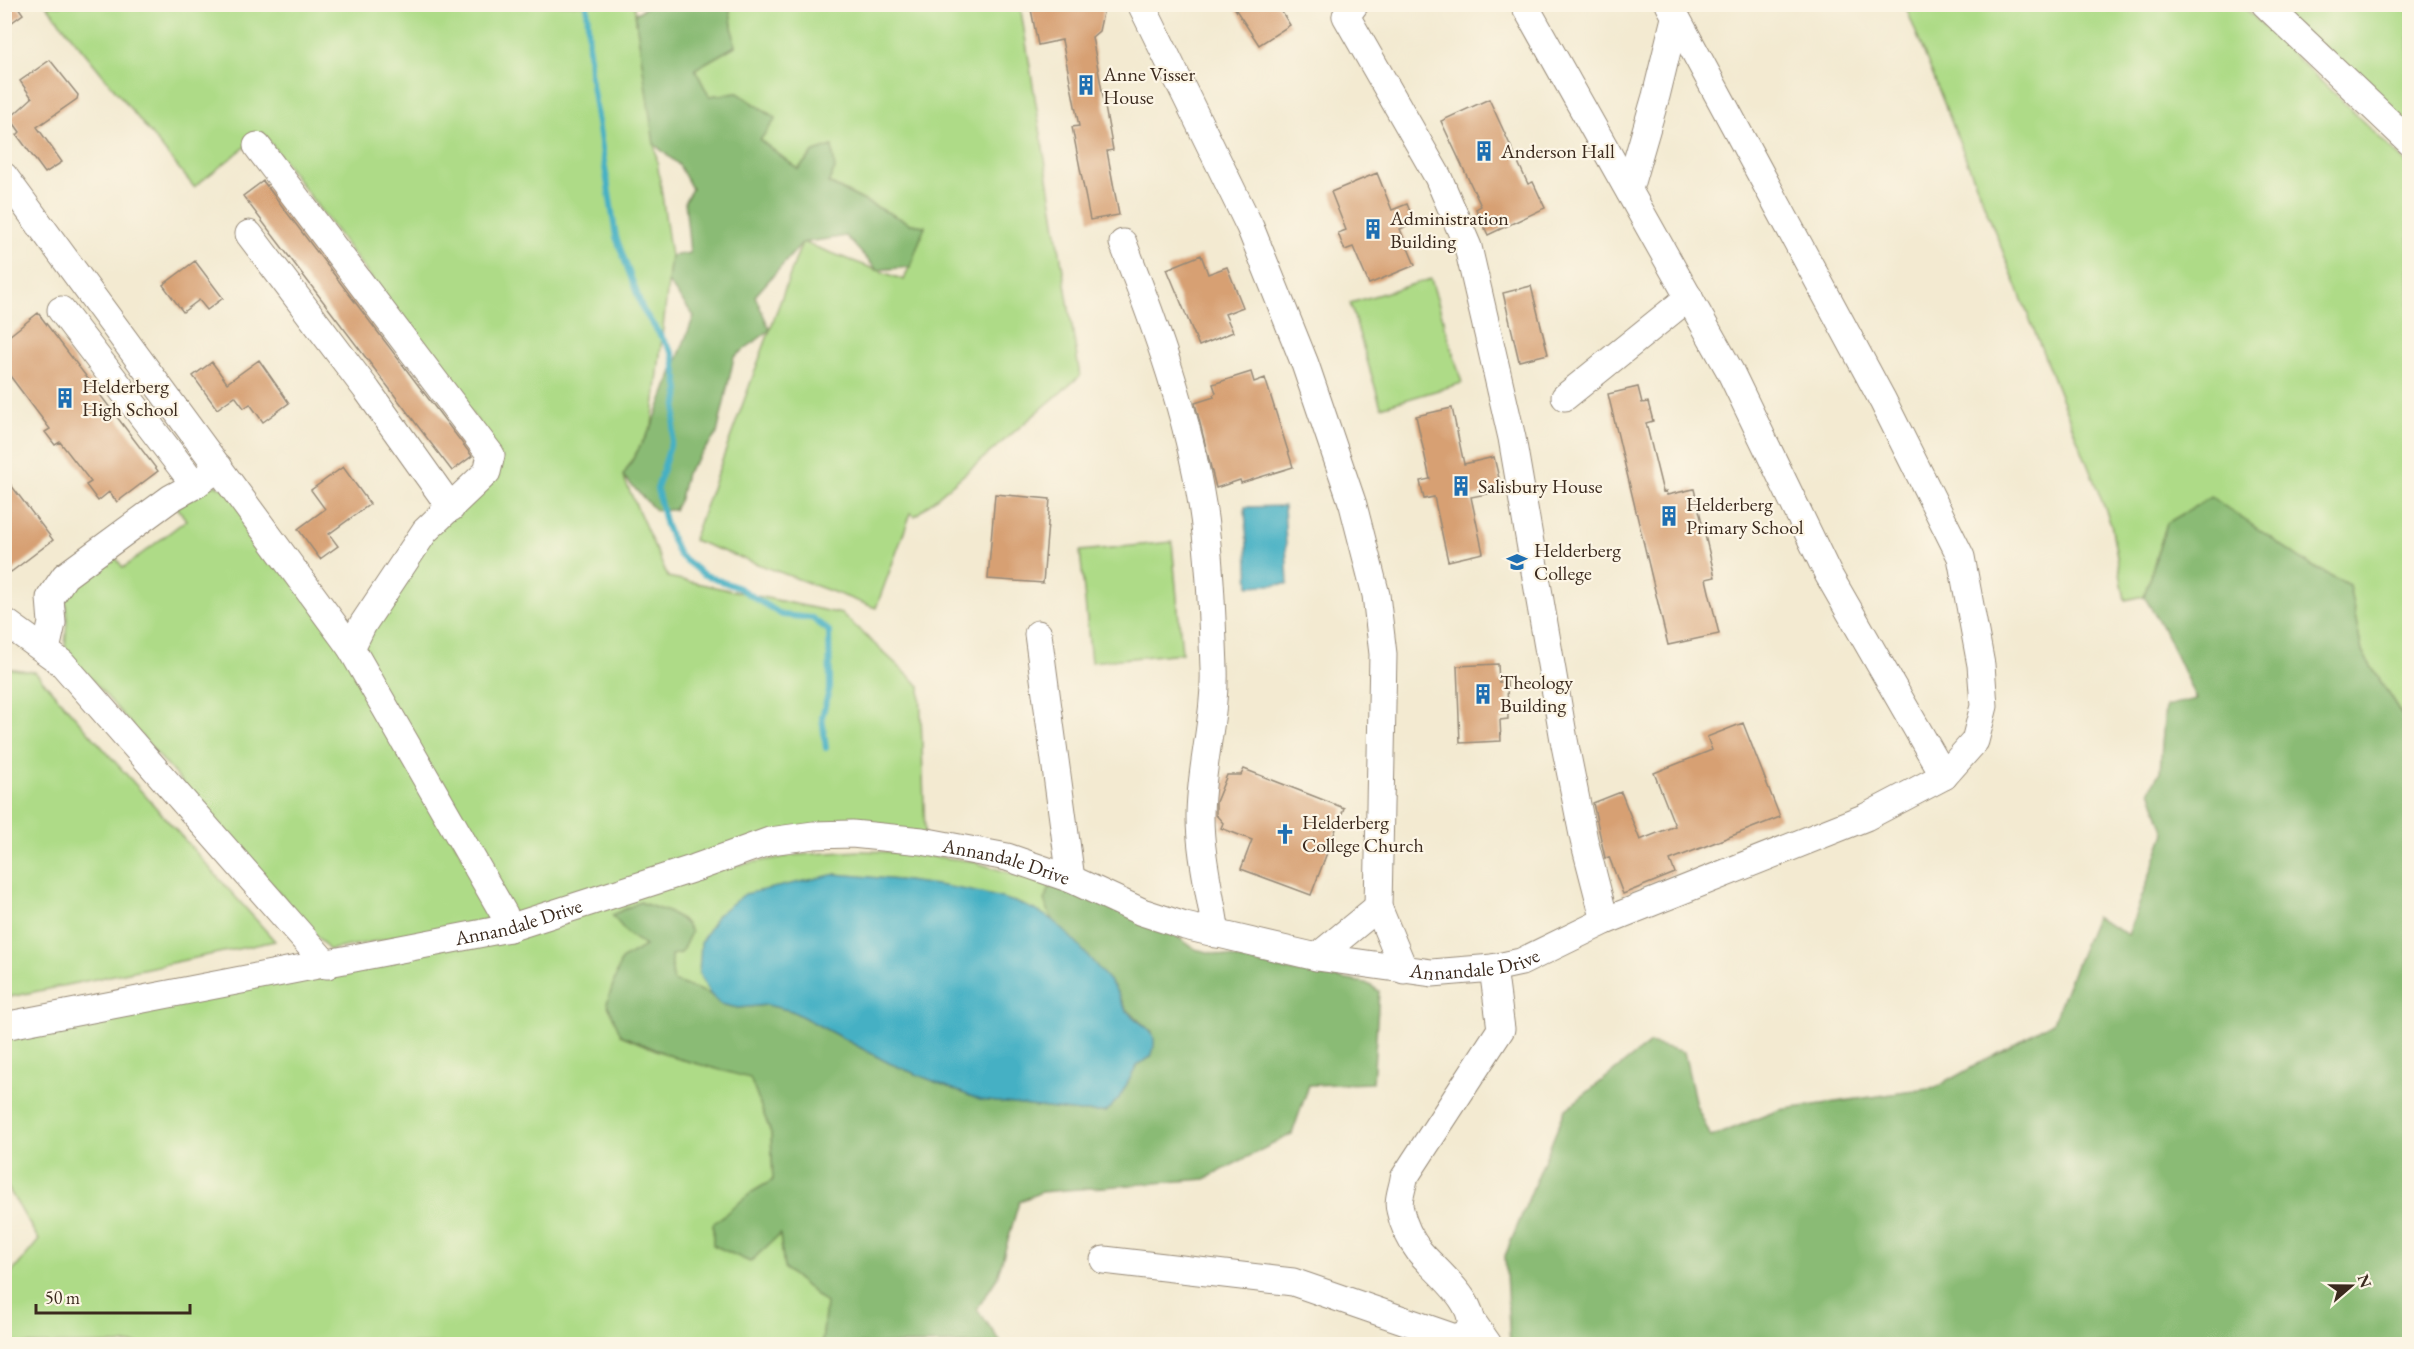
<svg xmlns="http://www.w3.org/2000/svg" width="2414" height="1349" font-family="'EB Garamond',serif">
<rect width="100%" height="100%" fill="#fcf5e5"/>
<filter id="ink" filterUnits="userSpaceOnUse"><feTurbulence type="fractalNoise" baseFrequency=".0167" numOctaves="2"/><feDisplacementMap in="SourceGraphic" scale="12" xChannelSelector="R" yChannelSelector="G"/><feConvolveMatrix kernelMatrix="1 2 1 2 8 2 1 2 1" color-interpolation-filters="sRGB"/></filter>
<filter id="wash" filterUnits="userSpaceOnUse"><feTurbulence type="fractalNoise" baseFrequency=".008" numOctaves="4" result="noise"/><feDisplacementMap in="SourceGraphic" scale="24" xChannelSelector="R" yChannelSelector="G"/><feGaussianBlur stdDeviation="1.35" result="paint"/><feColorMatrix in="noise" values="0 0 0 0 0 0 0 0 0 0 0 0 0 0 0 0 0 1.4 0 .05"/><feComposite in="paint" operator="in"/></filter>
<g filter="url(#wash)">
<rect width="100%" height="100%" fill="#f3ead1"/>
<!-- green -->
<path fill="#aedb87" stroke="#748252" stroke-width="1.5" d="M 46,5 L 634,5 L 671,256 L 652,426 L 623,476 L 668,577 L 842,614 L 920,686 L 925,835 L 854,826 L 514,917 L 361,657 L 363,631 L 428,535 L 494,471 L 478,422 L 263,133 L 194,187 Z
M 729,5 L 1020,5 L 1080,376 L 915,516 L 911,513 L 876,608 L 693,540 L 802,242 L 904,280 L 925,226 L 911,224 L 827,182 L 814,152 L 798,169 L 760,140 L 776,118 L 738,93 L 709,96 L 695,69 L 735,46 Z
M 1905,5 L 2242,5 L 2409,166 L 2409,713 L 2402,715 L 2362,652 L 2349,585 L 2312,566 L 2279,544 L 2167,523 L 2144,596 L 2125,600 L 2111,524 Z
M 2265,5 L 2409,5 L 2409,142 Z
M 1431,279 L 1462,383 L 1381,407 L 1350,303 Z
M 213,484 L 232,492 L 344,651 L 499,918 L 329,950 L 65,649 L 67,618 L 65,593 L 114,555 L 123,568 L 186,520 L 177,507 Z
M 1172,542 L 1182,653 L 1091,662 L 1080,551 Z
M 5,668 L 35,672 L 275,941 L 5,998 Z
M 860,851 L 897,852 L 971,861 L 1051,886 L 1045,900 L 1052,920 L 1016,902 L 907,881 L 836,874 L 699,973 L 710,994 L 673,981 L 671,955 L 687,924 C 672,911 659,910 640,902 L 627,933 L 645,946 L 620,1035 L 676,1058 L 750,1077 L 771,1133 L 773,1180 L 752,1192 L 780,1234 L 784,1268 L 826,1303 L 822,1344 L 5,1344 L 5,1281 L 39,1240 L 5,1183 L 5,1031 L 732,866 L 796,855 Z"/>
<!-- forest -->
<path fill="#8abb74" stroke="#627249" stroke-width="1.5" d="M 651,4 L 729,5 L 735,46 L 695,69 L 709,96 L 738,93 L 776,119 L 760,140 L 798,169 L 814,152 L 832,146 L 835,169 L 828,183 L 911,224 L 925,226 L 910,267 L 877,270 L 846,236 L 802,243 L 755,296 L 770,330 L 734,357 L 717,434 L 686,473 L 680,499 L 674,510 L 655,510 L 623,476 L 652,426 L 694,316 L 668,282 L 671,256 L 690,253 L 685,201 L 692,189 L 679,165 L 654,144 L 635,14 Z
M 2211,497 L 2312,566 L 2349,585 L 2362,652 L 2402,715 L 2409,713 L 2409,1344 L 1510,1344 L 1505,1256 L 1565,1110 L 1650,1043 L 1684,1052 L 1696,1105 L 1711,1137 L 1779,1110 L 1935,1088 L 2053,1022 L 2095,917 L 2128,935 L 2165,833 L 2150,790 L 2160,771 L 2165,706 L 2196,699 L 2167,636 L 2144,596 L 2167,523 Z
M 1051,886 L 1142,912 L 1195,949 L 1288,970 L 1366,983 L 1379,991 L 1373,1083 L 1309,1085 L 1292,1134 L 1205,1179 L 1041,1192 L 1019,1202 L 997,1278 L 977,1309 L 1002,1344 L 822,1344 L 826,1303 L 784,1268 L 780,1234 L 750,1262 L 713,1245 L 713,1224 L 752,1192 L 773,1180 L 771,1133 L 750,1078 L 676,1058 L 621,1035 L 607,1003 L 621,960 L 645,946 L 627,933 L 612,915 L 640,902 C 660,911 681,911 691,932 L 681,953 L 671,955 L 673,981 L 710,994 L 720,1004 L 738,1008 L 767,1005 L 792,1011 L 889,1063 L 980,1100 L 1080,1112 L 1106,1112 L 1119,1098 L 1138,1064 L 1151,1057 L 1152,1032 L 1127,1010 L 1113,985 L 1052,920 L 1044,900 Z"/>
<!-- water -->
<path fill="#45b0c4" stroke="#406d71" stroke-width="1.5" d="M 1284,506 L 1288,584 L 1249,586 L 1245,507 Z
M 836,874 C 889,879 1010,888 1052,920 C 1070,934 1096,965 1111,983 C 1118,991 1121,1003 1127,1011 C 1143,1029 1162,1028 1151,1057 L 1138,1064 L 1119,1098 L 1106,1112 L 1080,1112 L 980,1100 L 889,1063 L 792,1011 L 767,1005 L 738,1008 L 720,1004 L 710,994 L 699,973 L 701,942 L 717,915 L 745,894 Z"/>
<g fill="none" stroke-linecap="round" stroke-linejoin="round">
<!-- stream -->
<path stroke="#45b0c4" stroke-width="6" d="M 587,4 L 590,72 L 616,237 L 643,310 L 673,354 L 679,390 L 672,439 L 657,489 L 666,526 L 679,555 L 703,574 L 739,588 L 782,615 L 812,618 L 829,631 L 830,687 L 822,717 L 826,748"/>
</g>
<g id="blocks">
<!-- building -->
<path fill="#d7a073" d="M 4,4 L 16,4 L 23,14 L 4,28 Z
M 1030,4 L 1105,4 L 1099,31 L 1092,37 L 1113,150 L 1107,151 L 1119,215 L 1090,220 L 1072,127 L 1079,126 L 1062,40 L 1038,45 Z
M 1232,4 L 1277,4 L 1290,25 L 1259,45 Z
M 50,60 L 78,95 L 77,99 L 37,127 L 62,162 L 45,173 L 17,135 L 20,132 L 10,118 L 32,98 L 20,81 Z
M 1489,99 L 1528,184 L 1533,182 L 1545,208 L 1488,235 L 1476,209 L 1481,206 L 1441,121 Z
M 1377,173 L 1392,210 L 1407,204 L 1415,223 L 1400,229 L 1415,265 L 1369,284 L 1353,247 L 1345,250 L 1341,241 L 1338,233 L 1346,230 L 1331,192 Z
M 263,181 L 472,456 L 452,471 L 243,196 Z
M 1201,255 L 1208,274 L 1227,267 L 1243,307 L 1225,314 L 1233,332 L 1199,346 L 1167,269 Z
M 195,261 L 223,298 L 207,310 L 199,300 L 183,312 L 163,285 Z
M 1531,286 L 1548,354 L 1519,361 L 1503,293 Z
M 38,313 L 158,471 L 117,502 L 109,492 L 98,501 L 86,485 L 91,482 L 60,442 L 55,445 L 45,432 L 50,429 L 4,368 L 4,340 Z
M 259,360 L 289,403 L 263,422 L 250,404 L 244,408 L 235,396 L 217,409 L 193,376 L 212,362 L 227,383 Z
M 1251,372 L 1254,382 L 1265,378 L 1293,467 L 1241,483 L 1240,480 L 1216,488 L 1195,403 L 1214,397 L 1213,395 L 1216,393 L 1213,384 Z
M 1638,387 L 1642,403 L 1648,402 L 1653,421 L 1646,423 L 1663,492 L 1666,491 L 1667,495 L 1694,489 L 1715,577 L 1706,579 L 1719,634 L 1668,645 L 1608,394 Z
M 1452,408 L 1464,464 L 1494,457 L 1502,491 L 1471,497 L 1483,553 L 1448,561 L 1434,497 L 1424,499 L 1420,481 L 1430,479 L 1416,416 Z
M 343,467 L 370,504 L 329,534 L 338,546 L 320,559 L 298,529 L 325,509 L 311,490 Z
M 4,476 L 53,540 L 11,572 L 4,563 Z
M 995,494 L 1050,499 L 1043,583 L 988,579 Z
M 1498,664 L 1499,682 L 1507,682 L 1508,719 L 1500,720 L 1501,741 L 1460,743 L 1457,666 Z
M 1743,723 L 1780,817 L 1670,860 L 1675,873 L 1623,894 L 1609,857 L 1605,858 L 1593,803 L 1621,792 L 1640,840 L 1675,826 L 1654,773 L 1712,750 L 1707,737 Z
M 1244,769 L 1344,808 L 1311,895 L 1241,869 L 1252,840 L 1221,828 L 1223,823 L 1216,815 L 1216,802 L 1227,775 L 1241,775 Z"/>
</g>
</g>
<g filter="url(#ink)">
<use href="#blocks" fill-opacity="0" stroke="#978a78" stroke-width="1.5"/>
<g fill="none" stroke-linecap="round" stroke-linejoin="round">
<!-- minor casing -->
<g stroke="#978a78" stroke-width="29">
<g id="minor">
<path d="M 1141,4 L 1250,227 L 1305,364 L 1353,505 L 1376,595 L 1383,654 L 1378,907 L 1404,970"/>
<path d="M 1355,4 L 1346,16 L 1438,177 L 1468,247 L 1512,438 L 1564,740 L 1584,840 L 1605,921"/>
<path d="M 1524,4 L 1730,371 L 1828,574 L 1944,776"/>
<path d="M 2265,4 L 2410,142"/>
<path d="M 257,146 L 491,455 L 487,472 L 425,531 L 363,624 L 351,648"/>
<path d="M 4,176 L 351,648 L 504,914 L 509,928"/>
<path d="M 1629,189 L 1656,96 L 1675,18"/>
<path d="M 249,234 L 367,390 L 451,508"/>
<path d="M 1123,243 C 1156,327 1188,415 1202,504 C 1210,554 1212,617 1214,668 C 1216,718 1200,767 1200,817 C 1200,856 1211,896 1216,934"/>
<path d="M 61,310 L 195,485"/>
<path d="M 1565,397 L 1689,297"/>
<path d="M 4,621 L 62,663 L 327,965"/>
<path d="M 1038,634 L 1071,879"/>
<path d="M 46,650 L 52,623 L 50,598 L 65,576 L 171,498 L 195,485 L 219,467"/>
<path d="M 1317,957 L 1378,907"/>
<path id="s1" d="M 4,1026 L 509,928 L 695,868 L 770,841 L 814,835 L 852,834 L 922,841 L 1007,857 L 1071,879 L 1142,912 L 1185,926 L 1317,957 L 1432,973 L 1493,968 L 1521,962 L 1605,921 L 1866,817 L 1944,776 L 1975,741 L 1984,706 L 1981,665 L 1961,557 L 1883,401 L 1669,4"/>
<path d="M 1104,1260 L 1293,1282 L 1455,1338 L 1468,1333 C 1484,1307 1434,1270 1419,1251 C 1410,1239 1403,1224 1400,1210 C 1397,1201 1403,1187 1404,1178 L 1501,1029 L 1493,968"/>
<path d="M 1472,1321 L 1488,1344"/>
</g>
</g>
<!-- minor -->
<use href="#minor" stroke="#fff" stroke-width="27"/>
</g>
</g>
<!-- icons -->
<defs>
<g id="building-bare" transform="scale(1.62)"><path d="M-4-6H4V6H1V3H-1V6H-4ZM-2.5-4.3h1.7v1.8h-1.7ZM.8-4.3h1.7v1.8H.8ZM-2.5-1h1.7V.8h-1.7ZM.8-1h1.7V.8H.8Z" fill="#1f6fb2" stroke="#fcf5e5" stroke-width="2.5" paint-order="stroke"/></g>
<g id="university-bare" transform="scale(1.62)"><path d="M0-5L7-2L0 1L-7-2ZM-4 1L0 2.5L4 1V4Q0 6-4 4Z" fill="#1f6fb2" stroke="#fcf5e5" stroke-width="2.5" paint-order="stroke"/></g>
<g id="church-bare" transform="scale(1.62)"><path d="M-1.2-6h2.4v3.5h3.3v2.4h-3.3V6h-2.4V-.1h-3.3v-2.4h3.3Z" fill="#1f6fb2" stroke="#fcf5e5" stroke-width="2.5" paint-order="stroke"/></g>
</defs>
<g fill-rule="evenodd">
<use href="#building-bare" x="1086" y="85"/>
<use href="#building-bare" x="1484" y="151"/>
<use href="#building-bare" x="1373" y="229"/>
<use href="#building-bare" x="65" y="398"/>
<use href="#building-bare" x="1461" y="486"/>
<use href="#building-bare" x="1669" y="516"/>
<use href="#university-bare" x="1517" y="562"/>
<use href="#building-bare" x="1483" y="694"/>
<use href="#church-bare" x="1285" y="834"/>
</g>
<g text-anchor="middle" dominant-baseline="central" stroke-width="4.5" stroke-linejoin="round" paint-order="stroke">
<!-- poi labels -->
<g font-size="20" fill="#3b2a1e" stroke="#fcf5e5" text-anchor="start">
<text x="1103" y="74">Anne Visser<tspan x="1103" dy="23">House</tspan></text>
<text x="1501" y="151">Anderson Hall</text>
<text x="1390" y="218">Administration<tspan x="1390" dy="23">Building</tspan></text>
<text x="82" y="386">Helderberg<tspan x="82" dy="23">High School</tspan></text>
<text x="1478" y="486">Salisbury House</text>
<text x="1686" y="504">Helderberg<tspan x="1686" dy="23">Primary School</tspan></text>
<text x="1534" y="550">Helderberg<tspan x="1534" dy="23">College</tspan></text>
<text x="1500" y="682">Theology<tspan x="1500" dy="23">Building</tspan></text>
<text x="1302" y="822">Helderberg<tspan x="1302" dy="23">College Church</tspan></text>
</g>
<!-- street labels -->
<g font-size="20" fill="#3b2a1e" stroke="#fcf5e5">
<text stroke="none"><textPath href="#s1" startOffset="1029">Annandale Drive</textPath></text>
<text stroke="none"><textPath href="#s1" startOffset="525">Annandale Drive</textPath></text>
<text stroke="none"><textPath href="#s1" startOffset="1515">Annandale Drive</textPath></text>
</g>
</g>
<!-- margin -->
<rect width="2414" height="1349" fill="none" stroke="#fcf5e5" stroke-width="24"/>
<!-- north arrow -->
<g transform="translate(2351 1286) rotate(70)" stroke="#fcf5e5" stroke-width="4.5" paint-order="stroke">
<path d="M0-4.5L10 22L0 15L-10 22Z" fill="#3b2a1e"/>
<text y="-9" font-size="16" font-weight="bold" text-anchor="middle" fill="#3b2a1e">N</text>
</g>
<!-- scale -->
<path d="M36 1304v9h154v-9" fill="none" stroke="#3b2a1e" stroke-width="3"/>
<text x="45" y="1304" font-size="18" fill="#3b2a1e" stroke="#fcf5e5" stroke-width="4.5" paint-order="stroke">50 m</text>
</svg>
